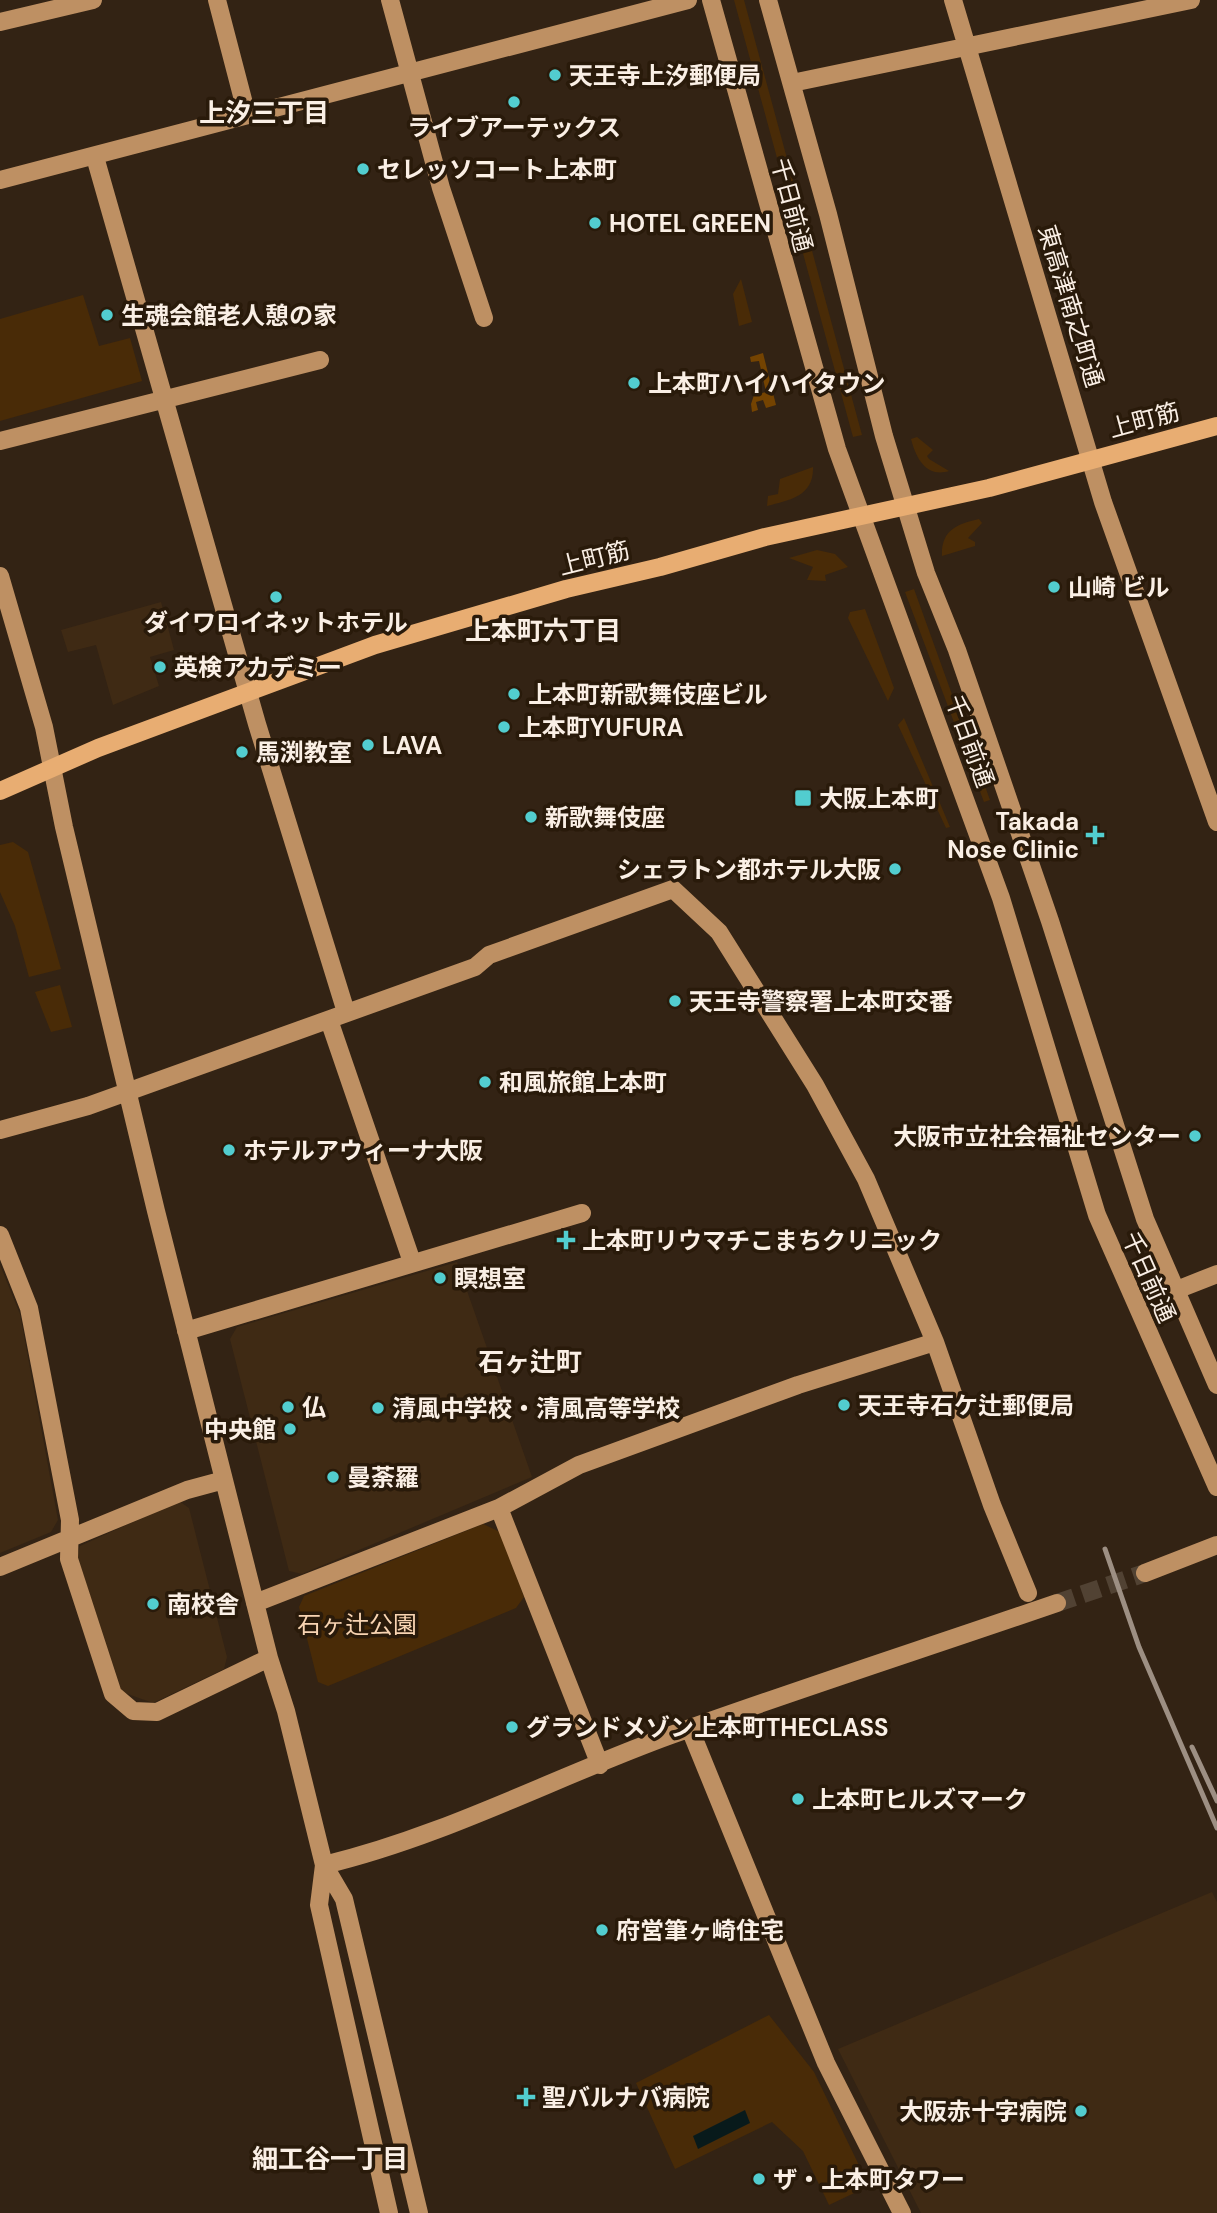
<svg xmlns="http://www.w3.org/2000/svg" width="1217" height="2213" font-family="'DM Sans','Noto Sans JP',sans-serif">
<rect width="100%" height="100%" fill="#332314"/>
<!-- built -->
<path fill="#3f2a14" d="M 161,602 L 174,650 L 150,657 L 159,686 L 113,705 L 96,645 L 68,652 L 61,630 Z
M 457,1262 L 532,1477 L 302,1574 L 289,1571 L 230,1339 L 237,1327 Z
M 0,1265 L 20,1314 L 58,1520 L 51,1532 L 0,1553 Z
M 179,1501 L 189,1508 L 227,1657 L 224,1669 L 153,1703 L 122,1692 L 77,1556 L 80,1546 Z
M 1212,1892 L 1217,1902 L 1217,2213 L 921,2213 L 838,2049 Z"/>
<!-- green -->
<path fill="#492b07" d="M 734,0 L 744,0 L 862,435 L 853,437 Z
M 741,279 L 752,322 L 739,326 L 733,294 Z
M 83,295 L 99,346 L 130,338 L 142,381 L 0,421 L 0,319 Z
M 917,437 L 933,450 L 927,456 L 929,459 L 949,471 C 926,478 916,458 911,439 Z
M 813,467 C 814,496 790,500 767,506 L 768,496 L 778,494 L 780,479 Z
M 979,519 L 982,523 L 968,538 L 975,542 L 975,546 L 942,556 C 941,531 956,524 979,519 Z
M 817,550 L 835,554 L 848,567 L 825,575 L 826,581 L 807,580 L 813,567 L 789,558 Z
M 914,589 L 990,800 L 984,802 L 905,592 Z
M 865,609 L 894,688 L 888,701 L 848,618 L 850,612 Z
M 904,718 L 950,827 L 946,828 L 898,725 Z
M 13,842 L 28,852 L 61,969 L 29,977 L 15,926 L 0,892 L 0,845 Z
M 60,985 L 72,1027 L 51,1032 L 35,992 Z
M 483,1524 L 500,1532 L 524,1597 L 516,1608 L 328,1686 L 318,1682 L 299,1607 L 304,1596 Z
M 769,2015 L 814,2072 L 869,2186 L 829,2205 L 803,2151 L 772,2122 L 675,2169 L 636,2083 Z"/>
<!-- forest -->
<path fill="#744301" d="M 763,353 L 776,405 L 766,408 L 763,400 L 756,402 L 758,410 L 752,412 L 751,404 L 754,395 L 766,392 L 759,361 L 751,362 L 750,357 Z"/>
<!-- water -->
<path fill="#081a1b" d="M 745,2110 L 750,2123 L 698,2149 L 693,2136 Z"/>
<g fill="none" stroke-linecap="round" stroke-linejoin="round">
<!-- secondary-tunnel -->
<path stroke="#514233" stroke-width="18" stroke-dasharray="18 9" stroke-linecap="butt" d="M 1057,1603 L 1145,1573"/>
<!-- secondary -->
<path stroke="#be9063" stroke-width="18" d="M 217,0 L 247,115
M 390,0 L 441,188 L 484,318
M 711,0 L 837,449 L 1001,898 L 1097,1215 L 1217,1487
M 768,0 L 828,214 L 884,436 L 926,573 L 957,650 L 1050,921 L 1145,1219 L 1217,1385
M 953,0 L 1103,502 L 1217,822
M 0,22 L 93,0
M 792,83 L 1191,0
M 95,157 L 257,724 L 346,1012
M 0,180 L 688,0
M 0,441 L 320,360
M 0,576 L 44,727 L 64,827 L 156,1211 L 269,1658 L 286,1711 L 324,1865 L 344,1899 L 419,2213
M 329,1020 L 412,1262
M 0,1130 L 88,1106 L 475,967 L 489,955 L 673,889 L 719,932 L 815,1085 L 866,1179 L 935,1342 L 992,1505 L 1028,1593
M 0,1235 L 29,1308 L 70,1520 L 69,1559 L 113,1694 L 133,1711 L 157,1712 L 269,1658
M 1174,1291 L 1217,1274
M 186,1331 L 582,1213
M 499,1508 L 600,1765
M 0,1567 L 187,1490 L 224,1480
M 1145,1573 L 1217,1545
M 255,1603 L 499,1508 L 579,1465 L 798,1385 L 935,1342
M 690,1729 L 826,2063 L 902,2213
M 324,1865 C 445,1836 555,1777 671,1735 C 799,1689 929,1647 1057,1603
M 324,1865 L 319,1905 L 389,2213"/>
<!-- primary -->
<path stroke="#e8ad72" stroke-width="18" d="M 0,791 L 98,748 L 375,645 L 566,589 L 660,567 L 765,537 L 989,488 L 1217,426"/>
<!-- rail -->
<path stroke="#9d8f83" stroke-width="5" d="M 1105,1549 L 1139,1647 L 1217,1828
M 1192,1747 L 1217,1801"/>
</g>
<!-- markers -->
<g fill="#52cdcf" stroke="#291a0a" stroke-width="2.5">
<circle cx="555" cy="75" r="7"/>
<circle cx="514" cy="102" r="7"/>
<circle cx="363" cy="169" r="7"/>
<circle cx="595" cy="223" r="7"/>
<circle cx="107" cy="315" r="7"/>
<circle cx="634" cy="383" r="7"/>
<circle cx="1054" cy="587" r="7"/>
<circle cx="276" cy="597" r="7"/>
<circle cx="160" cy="667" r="7"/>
<circle cx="514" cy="694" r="7"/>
<circle cx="504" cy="727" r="7"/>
<circle cx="368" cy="745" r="7"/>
<circle cx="242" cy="752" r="7"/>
<rect x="794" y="789" width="18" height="18" rx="3.5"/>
<circle cx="531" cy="817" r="7"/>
<path d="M1091.5 824.5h7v7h7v7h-7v7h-7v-7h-7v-7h7z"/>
<circle cx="895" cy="869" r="7"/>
<circle cx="675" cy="1001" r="7"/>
<circle cx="485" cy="1082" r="7"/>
<circle cx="1195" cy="1136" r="7"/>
<circle cx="229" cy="1150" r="7"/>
<path d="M562.5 1229.5h7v7h7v7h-7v7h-7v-7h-7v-7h7z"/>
<circle cx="440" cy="1278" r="7"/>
<circle cx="844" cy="1405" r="7"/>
<circle cx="288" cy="1407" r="7"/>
<circle cx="378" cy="1408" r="7"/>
<circle cx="290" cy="1429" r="7"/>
<circle cx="333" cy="1477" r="7"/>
<circle cx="153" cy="1604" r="7"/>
<circle cx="512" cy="1727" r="7"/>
<circle cx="798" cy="1799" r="7"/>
<circle cx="602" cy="1930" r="7"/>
<path d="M522.5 2086.5h7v7h7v7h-7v7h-7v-7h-7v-7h7z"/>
<circle cx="1081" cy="2111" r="7"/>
<circle cx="759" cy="2179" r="7"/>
</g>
<g text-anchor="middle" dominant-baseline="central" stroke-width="7" stroke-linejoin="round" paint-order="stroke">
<!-- poi labels -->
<g font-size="24" font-weight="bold" fill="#faefe5" stroke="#291a0a" text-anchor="start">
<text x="569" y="75">天王寺上汐郵便局</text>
<text x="514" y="127" text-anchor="middle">ライブアーテックス</text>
<text x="377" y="169">セレッソコート上本町</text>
<text x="609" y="223">HOTEL GREEN</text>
<text x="121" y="315">生魂会館老人憩の家</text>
<text x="648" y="383">上本町ハイハイタウン</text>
<text x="1068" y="587">山崎 ビル</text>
<text x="276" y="622" text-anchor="middle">ダイワロイネットホテル</text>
<text x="174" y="667">英検アカデミー</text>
<text x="528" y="694">上本町新歌舞伎座ビル</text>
<text x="518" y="727">上本町YUFURA</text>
<text x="382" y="745">LAVA</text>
<text x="256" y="752">馬渕教室</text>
<text x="819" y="798">大阪上本町</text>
<text x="545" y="817">新歌舞伎座</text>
<text x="1079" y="821" text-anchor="end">Takada<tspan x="1079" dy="28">Nose Clinic</tspan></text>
<text x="881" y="869" text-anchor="end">シェラトン都ホテル大阪</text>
<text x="689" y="1001">天王寺警察署上本町交番</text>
<text x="499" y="1082">和風旅館上本町</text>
<text x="1181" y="1136" text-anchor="end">大阪市立社会福祉センター</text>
<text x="243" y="1150">ホテルアウィーナ大阪</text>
<text x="582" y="1240">上本町リウマチこまちクリニック</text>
<text x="454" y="1278">瞑想室</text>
<text x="858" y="1405">天王寺石ケ辻郵便局</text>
<text x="302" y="1407">仏</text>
<text x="392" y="1408">清風中学校・清風高等学校</text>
<text x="276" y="1429" text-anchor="end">中央館</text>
<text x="347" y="1477">曼荼羅</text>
<text x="167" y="1604">南校舎</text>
<text x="526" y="1727">グランドメゾン上本町THECLASS</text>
<text x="812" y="1799">上本町ヒルズマーク</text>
<text x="616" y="1930">府営筆ヶ崎住宅</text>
<text x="542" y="2097">聖バルナバ病院</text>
<text x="1067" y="2111" text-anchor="end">大阪赤十字病院</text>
<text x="773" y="2179">ザ・上本町タワー</text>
</g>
<!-- street labels -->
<g font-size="24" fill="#faefe5" stroke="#291a0a">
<text transform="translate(792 205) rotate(75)">千日前通</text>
<text transform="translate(1071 306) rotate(73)">東高津南之町通</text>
<text transform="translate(1144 420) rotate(-15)">上町筋</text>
<text transform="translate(594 558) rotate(-14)">上町筋</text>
<text transform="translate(970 741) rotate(70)">千日前通</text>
<text transform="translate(1149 1277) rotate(66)">千日前通</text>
</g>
<!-- park labels -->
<g font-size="24" fill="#f8d4b2" stroke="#291a0a">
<text x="357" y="1624">石ヶ辻公園</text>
</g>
<!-- neighbourhood labels -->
<g font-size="26" font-weight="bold" fill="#faefe5" stroke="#291a0a">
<text x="264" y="113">上汐三丁目</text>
<text x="543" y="631">上本町六丁目</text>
<text x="530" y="1362">石ヶ辻町</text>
<text x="330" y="2159">細工谷一丁目</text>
</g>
</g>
</svg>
